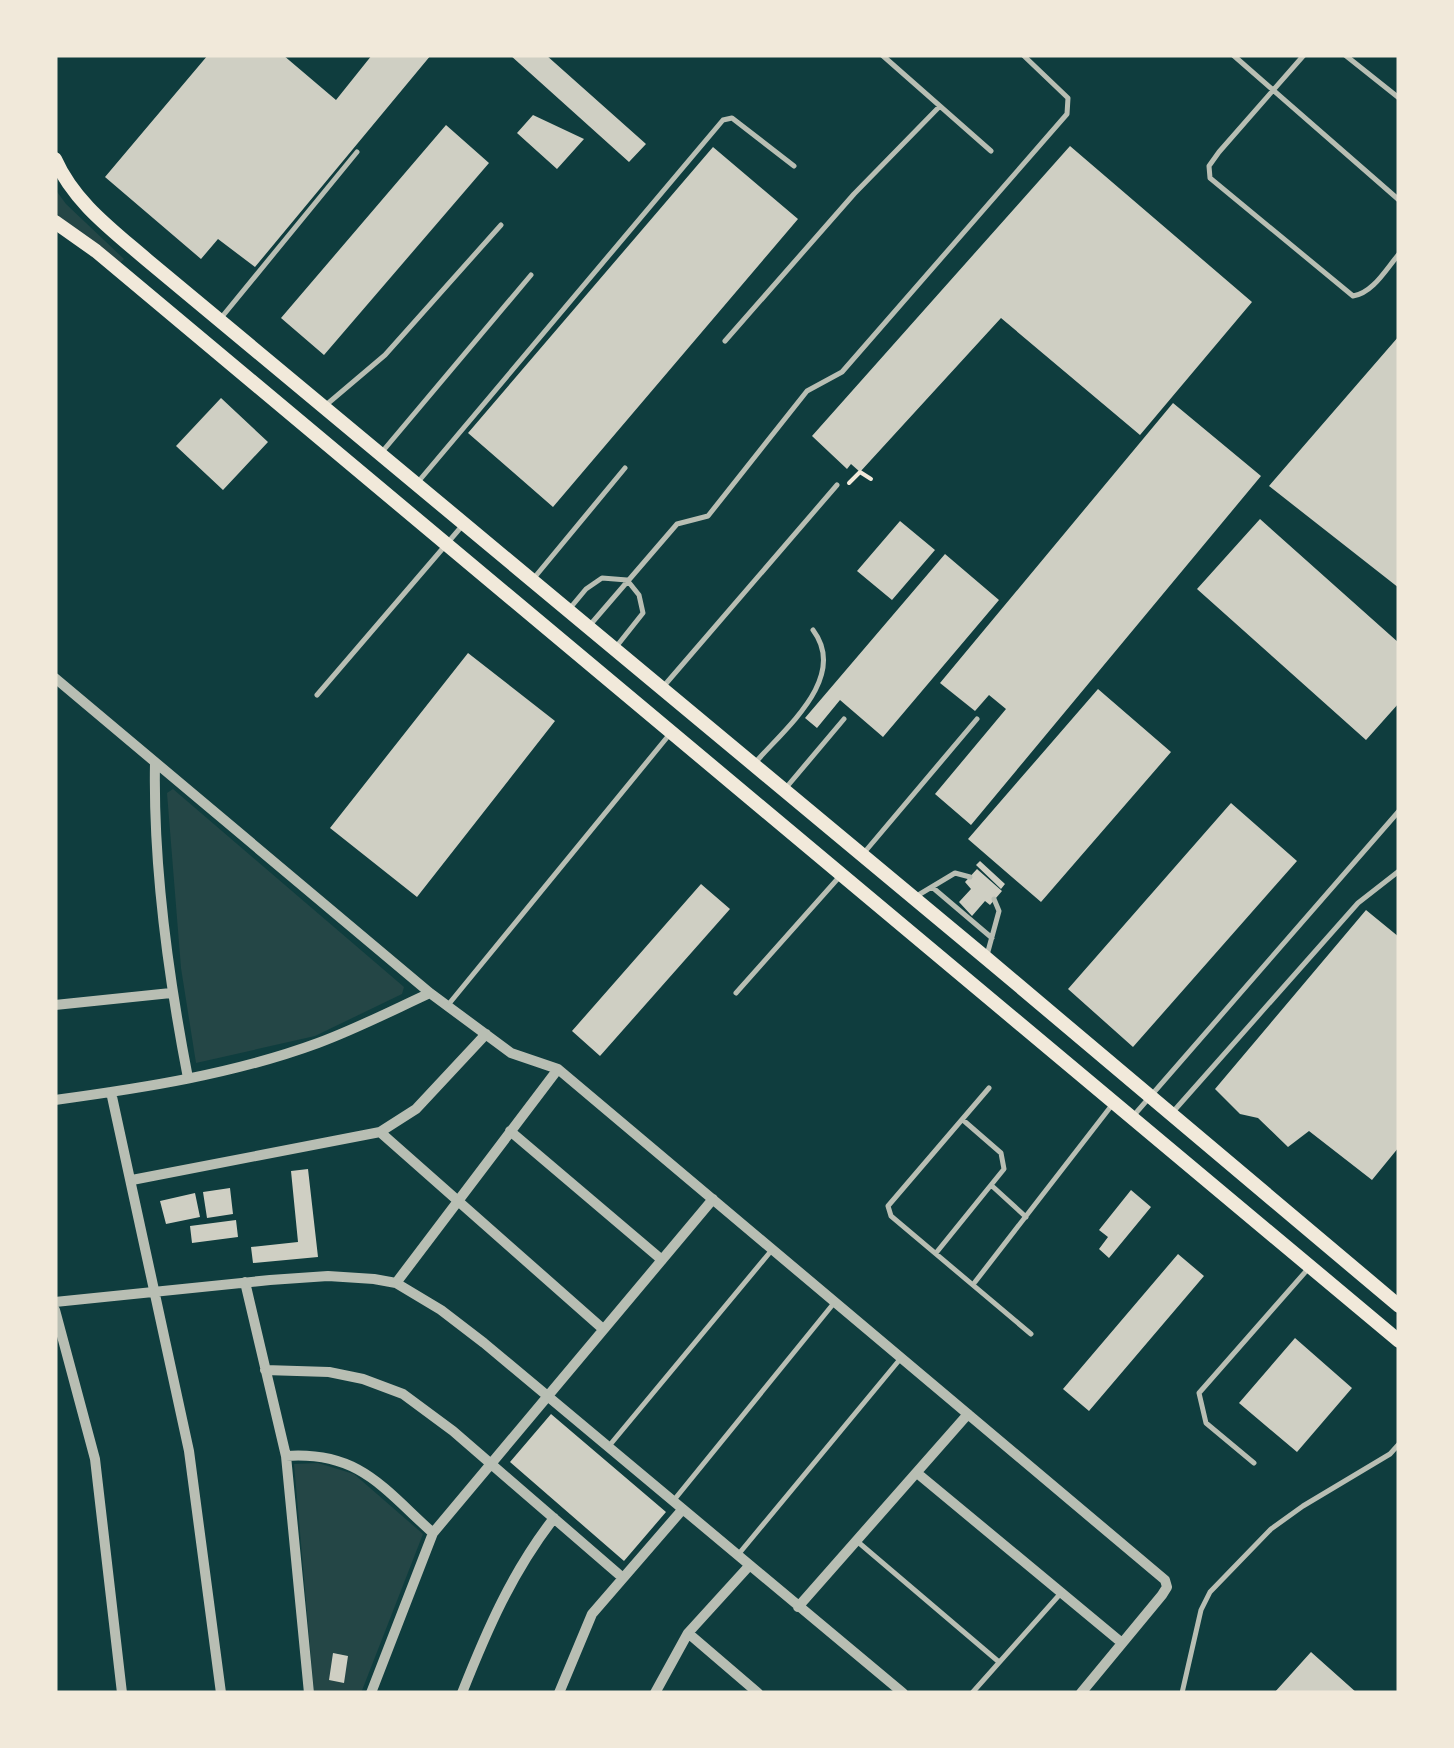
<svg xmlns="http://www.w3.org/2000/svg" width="1454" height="1748" font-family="'Golos Text',sans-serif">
<rect width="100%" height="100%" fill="#0f3d3e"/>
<!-- green -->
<path fill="#244646" d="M 55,189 L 66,204 L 124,259 L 119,264 L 55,213 Z
M 173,789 L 404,987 L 402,994 L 315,1036 L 196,1063 L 181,968 L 167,793 Z
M 318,1463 L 354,1474 L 423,1534 L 361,1693 L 314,1692 L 294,1464 Z"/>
<!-- building -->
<path fill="#cfcfc3" d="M 208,55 L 283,55 L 336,100 L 372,55 L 431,55 L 255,267 L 218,239 L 201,259 L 105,177 Z
M 510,55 L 546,55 L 646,144 L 629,162 Z
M 533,115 L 584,139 L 557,169 L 517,133 Z
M 446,125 L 489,163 L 324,355 L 281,318 Z
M 1070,146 L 1252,302 L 1140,435 L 1001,318 L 860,472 L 851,464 L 847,469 L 812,436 Z
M 713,147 L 798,219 L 553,507 L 468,433 Z
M 1399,336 L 1399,588 L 1269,486 Z
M 221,398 L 268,442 L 223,490 L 176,446 Z
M 1173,403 L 1261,476 L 971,825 L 935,794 L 1006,709 L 989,695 L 975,711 L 940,683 Z
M 1260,519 L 1399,643 L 1399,703 L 1366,740 L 1197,589 Z
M 900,521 L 935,550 L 892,600 L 857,571 Z
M 945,554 L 999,600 L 883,737 L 840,700 L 817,728 L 805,718 Z
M 468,653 L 555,721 L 417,897 L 330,828 Z
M 1098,689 L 1171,752 L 1041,902 L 968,839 Z
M 1231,803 L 1297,861 L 1133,1047 L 1068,989 Z
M 980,861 L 1005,884 L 1001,889 L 976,865 Z
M 977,869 L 1002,891 L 990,905 L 985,901 L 972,916 L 959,902 L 971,889 L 965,882 Z
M 701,884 L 730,909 L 600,1056 L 572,1031 Z
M 1366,910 L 1399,937 L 1399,1147 L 1372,1180 L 1309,1131 L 1288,1147 L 1258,1118 L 1240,1114 L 1215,1089 Z
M 308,1169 L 318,1257 L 253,1263 L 251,1247 L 298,1242 L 291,1171 Z
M 230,1188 L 233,1214 L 207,1218 L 203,1192 Z
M 1131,1190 L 1151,1207 L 1109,1258 L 1099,1249 L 1108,1237 L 1099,1230 Z
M 195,1193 L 200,1217 L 166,1224 L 160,1201 Z
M 236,1220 L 238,1237 L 192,1243 L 190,1226 Z
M 1178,1254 L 1204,1276 L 1089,1411 L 1063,1389 Z
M 1295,1338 L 1352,1388 L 1297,1452 L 1239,1403 Z
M 551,1414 L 666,1512 L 624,1561 L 510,1462 Z
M 1311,1652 L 1357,1693 L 1274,1693 Z
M 333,1653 L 348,1656 L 344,1683 L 329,1680 Z"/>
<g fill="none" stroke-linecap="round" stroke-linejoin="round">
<!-- path -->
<path stroke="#f1e9da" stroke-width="4" d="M 849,483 L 860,472 L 871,479"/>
<!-- service -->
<path stroke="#b8beb3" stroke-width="5" d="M 882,55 L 991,151
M 1233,55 L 1399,200
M 1304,55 L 1219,152 L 1209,166 L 1210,178 L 1353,296 C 1373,293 1386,269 1399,254
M 1345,55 L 1399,98
M 221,318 L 357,152
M 725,341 L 854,194 L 940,106
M 326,405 L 385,355 L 501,225
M 382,452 L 531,275
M 418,482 L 723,120 L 732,118 L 794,166
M 534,578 L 625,468
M 571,607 L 586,589 L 602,578 L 627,580 L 639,595 L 643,613 L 616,647
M 590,625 L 677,524 L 708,516 L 807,391 L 842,372 L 1067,114 L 1068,98 L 1023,55
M 663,687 L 837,485
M 317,695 L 462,526
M 754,764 C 784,729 849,678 813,630
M 785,789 L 844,719
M 863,854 L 977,719
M 932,887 L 992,938
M 915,897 L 955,873 L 970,877
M 987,955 L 999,911 L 994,899
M 736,993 L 841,875
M 448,1005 L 669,735
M 989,1088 L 888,1206 L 891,1216 L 1031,1334
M 1172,1113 L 1358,903 L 1399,871
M 1135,1114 L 1399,811
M 963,1120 L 1001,1153 L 1004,1169 L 991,1185
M 936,1253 L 991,1185 L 1026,1217
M 975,1282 L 1112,1105
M 609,1446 L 771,1251
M 1254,1463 L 1206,1423 L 1199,1393 L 1307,1270
M 674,1500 L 834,1303
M 858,1542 L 999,1662
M 737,1556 L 901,1358
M 972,1693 L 1061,1593
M 1182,1693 L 1201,1610 L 1210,1592 L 1271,1529 L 1303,1506 L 1390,1454 L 1399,1444"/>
<!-- minor -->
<path stroke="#b8beb3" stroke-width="10" d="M 55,678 L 430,993 L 511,1053 L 558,1069 L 1165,1580 L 1167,1587 L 1162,1595 L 1081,1693
M 155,763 C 153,868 168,975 188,1078
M 55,1005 L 171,993
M 111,1092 L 189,1451 L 221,1693
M 55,1100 C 143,1088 234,1074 318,1043 C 356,1029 393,1010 430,993
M 510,1131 L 662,1260
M 380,1132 L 603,1329
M 132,1180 L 380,1132 L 416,1109 L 486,1034
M 245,1282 L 286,1456 L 309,1693
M 396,1283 L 558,1069
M 55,1302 L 270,1280 L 328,1276 L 374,1279 L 396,1283 L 441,1310 L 484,1343 L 903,1693
M 55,1310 L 95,1459 L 122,1693
M 265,1370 L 329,1372 L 363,1379 L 403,1394 L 453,1431 L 623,1578
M 286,1456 C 359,1451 383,1488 433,1533
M 917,1473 L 1122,1643
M 798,1607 L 968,1414
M 688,1633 L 758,1693
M 371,1693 L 433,1533 L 713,1199
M 462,1693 C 487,1630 512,1572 554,1518
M 559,1693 L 592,1614 L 682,1510
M 655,1693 L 688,1633 L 749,1566"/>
<!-- secondary -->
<path stroke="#f1e9da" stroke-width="14" d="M 55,159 C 74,202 111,229 147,260 L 986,958 L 1399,1306
M 55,222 L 96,251 L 1399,1341"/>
</g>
<!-- border -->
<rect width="1454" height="1748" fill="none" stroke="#f1e9da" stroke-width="115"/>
</svg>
